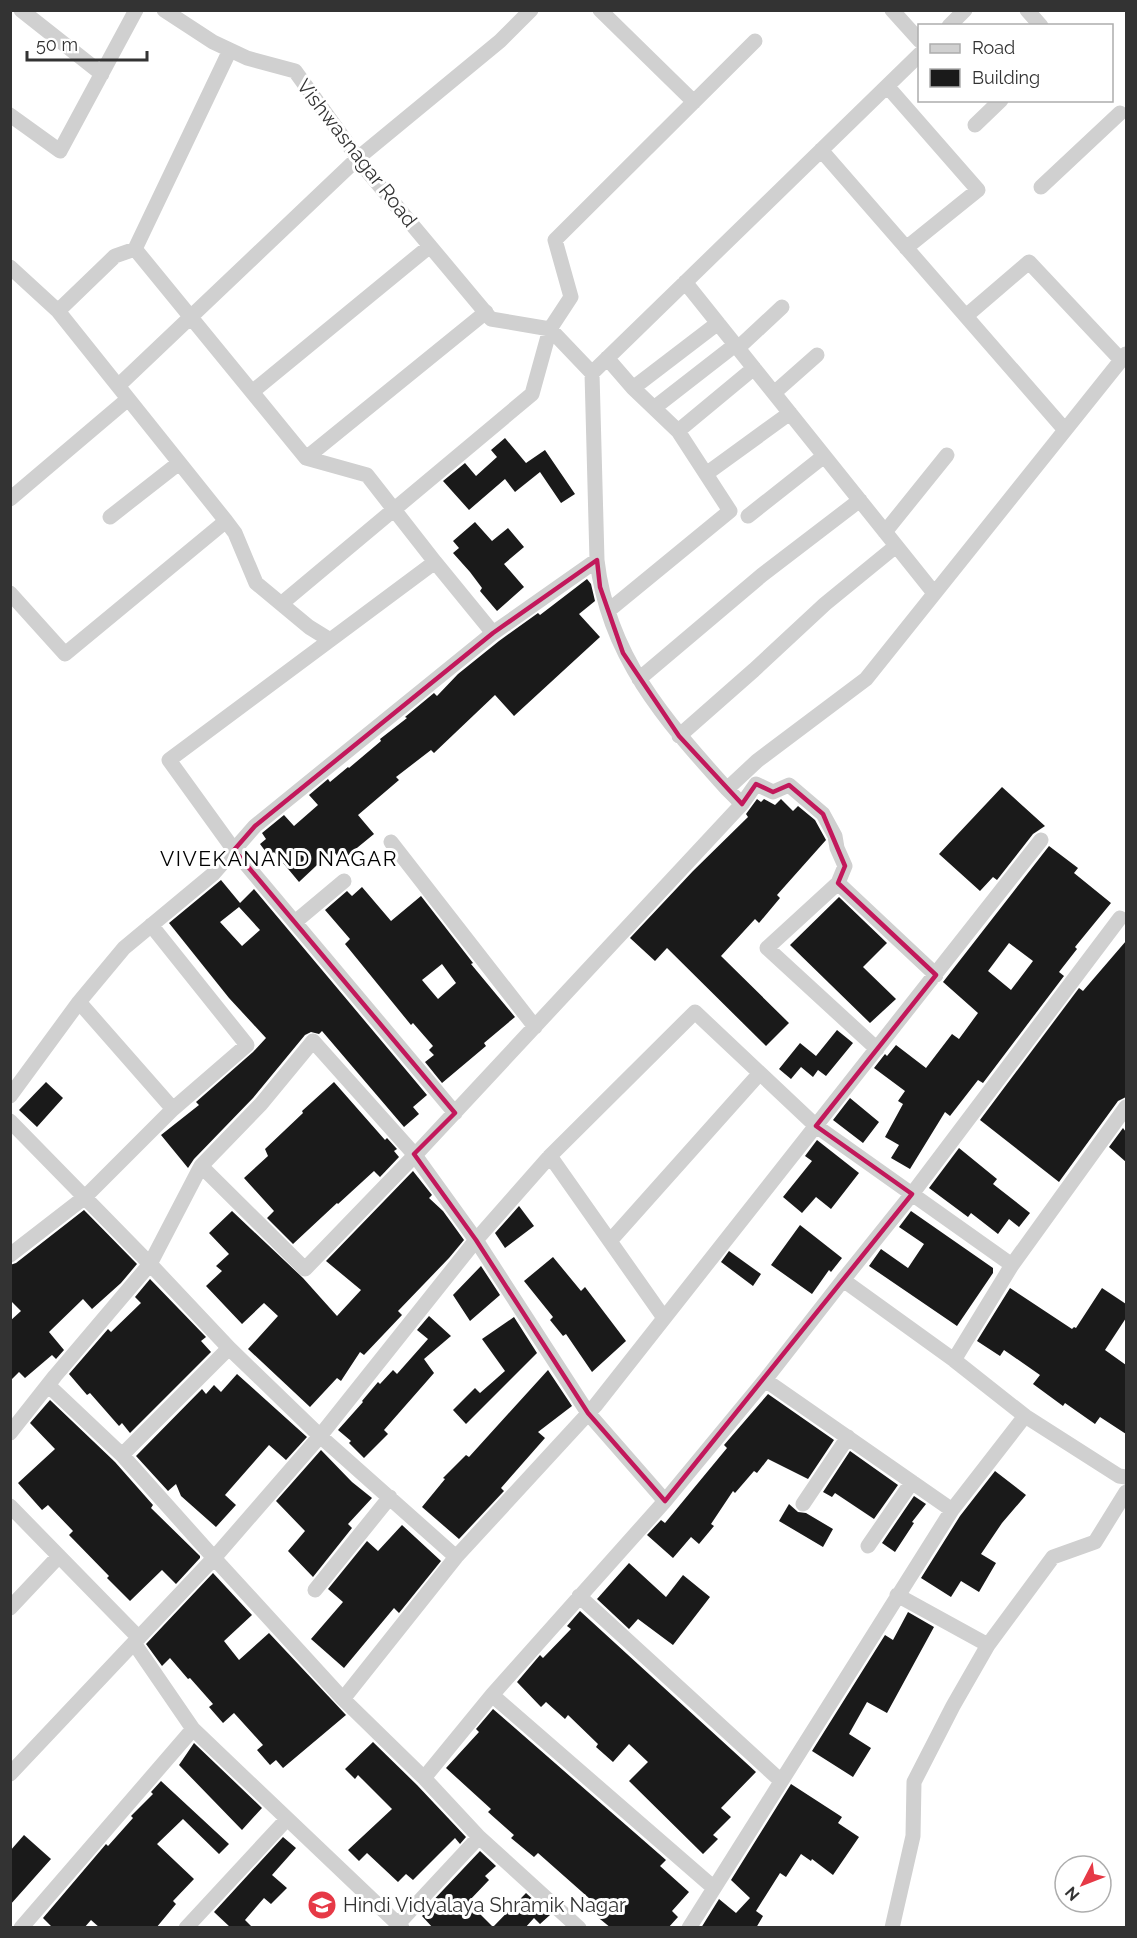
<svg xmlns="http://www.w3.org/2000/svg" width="1137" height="1938" font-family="Raleway,sans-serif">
<rect width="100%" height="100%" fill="#fff"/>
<!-- building -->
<path fill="#1a1a1a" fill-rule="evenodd" d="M 505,438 L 526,463 L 545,450 L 575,494 L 561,503 L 540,472 L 515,492 L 505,479 L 469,510 L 443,481 L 465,463 L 476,476 L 497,457 L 491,450 Z
M 475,522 L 492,541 L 508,528 L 524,547 L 504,564 L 524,587 L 497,611 L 480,591 L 482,588 L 470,572 L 453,553 L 459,548 L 453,541 Z
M 587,579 L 591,584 L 595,601 L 579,614 L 600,637 L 514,716 L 495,695 L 434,753 L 431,750 L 396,777 L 399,780 L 358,815 L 374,834 L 341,861 L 333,850 L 299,882 L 274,852 L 269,856 L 260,844 L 266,839 L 262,833 L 284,815 L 294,826 L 318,805 L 309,795 L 328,779 L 330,782 L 348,767 L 349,768 L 381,741 L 380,739 L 407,718 L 405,717 L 434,693 L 437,696 L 458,674 L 499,641 L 538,613 L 540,615 Z
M 1002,787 L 1045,826 L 1033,834 L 997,880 L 993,877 L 980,891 L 939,854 Z
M 757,799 L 761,802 L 764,799 L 775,805 L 781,799 L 793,811 L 798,806 L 815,820 L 826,840 L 777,895 L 780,898 L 759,923 L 755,919 L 721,956 L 789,1023 L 766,1046 L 667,948 L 655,961 L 630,938 L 693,871 L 748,817 L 746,814 Z
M 1049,846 L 1078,868 L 1074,873 L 1111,903 L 1075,947 L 1077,949 L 1059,972 L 1064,976 L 983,1083 L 978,1080 L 950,1116 L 945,1112 L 910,1169 L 891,1158 L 899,1145 L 885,1137 L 903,1104 L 898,1101 L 905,1091 L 874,1068 L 885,1054 L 887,1056 L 896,1045 L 926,1068 L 952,1034 L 959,1039 L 978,1013 L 943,982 ZM 1009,943 L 1033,961 L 1011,990 L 988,971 Z
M 221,880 L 240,903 L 254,889 L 427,1095 L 413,1107 L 419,1114 L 404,1127 L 322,1031 L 319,1034 L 311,1032 L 305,1035 L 253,1098 L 194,1159 L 188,1168 L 161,1135 L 199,1105 L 196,1102 L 253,1052 L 266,1038 L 229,998 L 169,923 ZM 239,907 L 260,930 L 242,946 L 220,922 Z
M 362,887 L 391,921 L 421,896 L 473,963 L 471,964 L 515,1017 L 484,1043 L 486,1046 L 442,1083 L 425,1062 L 434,1055 L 429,1050 L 433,1046 L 413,1023 L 411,1025 L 345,944 L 350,939 L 325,910 L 347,891 L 352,896 ZM 442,964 L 456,983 L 438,999 L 422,980 Z
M 839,897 L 887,943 L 863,967 L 896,999 L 870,1023 L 790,945 Z
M 1126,941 L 1126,1097 L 1118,1101 L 1059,1182 L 980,1120 L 1079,988 L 1083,991 Z
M 837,1030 L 853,1043 L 826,1076 L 818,1070 L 813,1077 L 801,1067 L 791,1079 L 779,1069 L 800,1043 L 816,1056 Z
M 46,1082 L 63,1098 L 37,1127 L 19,1110 Z
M 334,1082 L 385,1140 L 387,1138 L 397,1149 L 394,1151 L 399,1157 L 380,1177 L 374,1171 L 338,1204 L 337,1203 L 293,1244 L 267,1218 L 274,1211 L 244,1178 L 268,1156 L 265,1149 L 303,1113 L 302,1111 Z
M 850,1098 L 879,1122 L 863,1143 L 833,1120 Z
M 1123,1128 L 1126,1132 L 1126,1162 L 1109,1147 Z
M 817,1140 L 859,1173 L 831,1209 L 816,1197 L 802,1213 L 783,1197 L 812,1161 L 805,1156 Z
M 959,1148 L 997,1179 L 993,1184 L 1030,1213 L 1019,1227 L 1009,1219 L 998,1234 L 971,1213 L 968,1217 L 929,1188 Z
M 413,1171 L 432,1195 L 429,1198 L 443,1211 L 464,1240 L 449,1258 L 398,1311 L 402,1315 L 364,1355 L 360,1352 L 341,1381 L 337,1378 L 310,1407 L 248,1349 L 278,1316 L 264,1303 L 242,1324 L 206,1286 L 222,1271 L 216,1266 L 229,1254 L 209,1233 L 232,1211 L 303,1278 L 337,1316 L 361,1290 L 326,1261 Z
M 519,1206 L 534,1226 L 505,1248 L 495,1233 Z
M 84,1210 L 137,1264 L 121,1283 L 92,1309 L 83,1299 L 49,1332 L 64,1350 L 56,1359 L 52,1355 L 25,1378 L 19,1372 L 10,1381 L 10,1321 L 21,1311 L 10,1300 L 10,1265 L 16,1263 Z
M 911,1211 L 993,1268 L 993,1273 L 957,1326 L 869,1266 L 881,1249 L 908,1268 L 924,1244 L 899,1227 Z
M 800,1225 L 842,1258 L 831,1272 L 829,1270 L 812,1294 L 771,1265 Z
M 729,1251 L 761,1274 L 753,1286 L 721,1262 Z
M 553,1257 L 581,1291 L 585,1287 L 626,1341 L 592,1372 L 566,1334 L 563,1336 L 550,1320 L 553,1317 L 524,1281 Z
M 481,1266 L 500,1295 L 470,1321 L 453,1295 Z
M 150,1279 L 206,1337 L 201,1341 L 211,1352 L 130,1433 L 122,1423 L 119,1426 L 90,1393 L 87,1395 L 69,1374 L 108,1329 L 111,1332 L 141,1303 L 135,1297 Z
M 1010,1288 L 1072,1329 L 1074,1327 L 1076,1328 L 1102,1288 L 1126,1304 L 1126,1318 L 1105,1350 L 1126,1365 L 1126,1434 L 1100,1417 L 1095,1424 L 1065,1403 L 1063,1406 L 1033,1384 L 1040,1375 L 1004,1350 L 1000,1356 L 977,1341 Z
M 429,1316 L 451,1336 L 424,1359 L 434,1373 L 384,1430 L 388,1434 L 364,1458 L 349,1443 L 351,1441 L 338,1430 L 363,1402 L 362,1401 L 378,1382 L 380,1384 L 393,1370 L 397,1374 L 428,1339 L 417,1330 Z
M 514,1317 L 537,1353 L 466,1424 L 453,1410 L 475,1388 L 480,1393 L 505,1371 L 482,1339 Z
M 548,1370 L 572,1406 L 538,1432 L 545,1438 L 501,1488 L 504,1491 L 459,1539 L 422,1507 L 445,1479 L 443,1478 L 466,1455 L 469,1457 Z
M 237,1374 L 307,1437 L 286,1460 L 269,1445 L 225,1495 L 236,1505 L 216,1527 L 181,1496 L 176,1484 L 168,1491 L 136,1456 L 202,1389 L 206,1394 L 214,1385 L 221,1392 Z
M 768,1394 L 834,1440 L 808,1479 L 768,1459 L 757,1473 L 754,1471 L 735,1493 L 733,1491 L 711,1524 L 714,1526 L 699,1544 L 691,1537 L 673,1558 L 647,1535 L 661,1520 L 665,1523 L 727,1448 L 724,1445 Z
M 50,1400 L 115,1462 L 153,1505 L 151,1508 L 200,1556 L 200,1558 L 176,1584 L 162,1570 L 130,1601 L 107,1578 L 109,1576 L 69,1535 L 73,1531 L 48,1505 L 42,1510 L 18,1483 L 55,1449 L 30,1423 Z
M 321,1450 L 352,1482 L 372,1498 L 348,1524 L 352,1528 L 313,1577 L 288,1551 L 305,1531 L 276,1501 Z
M 850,1451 L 898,1485 L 874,1519 L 835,1493 L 832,1497 L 823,1492 Z
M 995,1471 L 1026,1495 L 1002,1523 L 981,1554 L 996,1563 L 979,1592 L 961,1581 L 951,1597 L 921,1578 L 960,1516 Z
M 914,1496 L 926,1504 L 912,1522 L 914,1523 L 895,1552 L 882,1543 Z
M 789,1504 L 798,1512 L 806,1513 L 833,1529 L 823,1547 L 779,1521 Z
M 402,1525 L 441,1561 L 399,1613 L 394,1608 L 344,1668 L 311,1639 L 343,1602 L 328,1589 L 367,1541 L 378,1551 Z
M 629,1563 L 666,1597 L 683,1575 L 710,1597 L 673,1645 L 638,1619 L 629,1629 L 597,1599 Z
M 213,1573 L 252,1615 L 224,1641 L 239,1660 L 269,1633 L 346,1715 L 283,1768 L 276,1760 L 270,1765 L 257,1750 L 263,1745 L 234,1713 L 223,1723 L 209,1707 L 213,1704 L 190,1678 L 188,1679 L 170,1658 L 162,1666 L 146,1644 Z
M 580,1611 L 756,1772 L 721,1808 L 731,1817 L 713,1835 L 718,1839 L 703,1854 L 629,1781 L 648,1762 L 629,1744 L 613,1762 L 596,1747 L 598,1744 L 568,1715 L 565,1719 L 546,1702 L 541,1707 L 517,1682 L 540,1655 L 543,1658 L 571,1629 L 567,1626 Z
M 908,1612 L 934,1627 L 887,1713 L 867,1702 L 849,1734 L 871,1748 L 853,1777 L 812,1751 L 885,1635 L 893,1640 Z
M 493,1709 L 666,1860 L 660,1866 L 689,1892 L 672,1911 L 678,1917 L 668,1928 L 611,1928 L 584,1906 L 590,1899 L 538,1853 L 534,1857 L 511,1838 L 514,1835 L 488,1812 L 491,1809 L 446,1768 L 479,1732 L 476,1729 Z
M 373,1742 L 417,1785 L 466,1837 L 460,1844 L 455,1838 L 413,1880 L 406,1874 L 398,1882 L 367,1853 L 359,1861 L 348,1850 L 392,1809 L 358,1775 L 355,1779 L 345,1769 Z
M 194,1743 L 262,1808 L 242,1830 L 179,1765 Z
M 161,1781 L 229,1844 L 219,1854 L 183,1819 L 157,1844 L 194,1879 L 173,1901 L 176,1904 L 156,1928 L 100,1928 L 91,1920 L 84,1928 L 53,1928 L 43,1918 L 106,1844 L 108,1846 L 133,1818 L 131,1816 L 153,1794 L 151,1792 Z
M 791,1784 L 842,1817 L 838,1823 L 859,1837 L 833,1875 L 812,1859 L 811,1861 L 801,1854 L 786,1877 L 780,1873 L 756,1911 L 763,1916 L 756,1928 L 701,1928 L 719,1899 L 736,1913 L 750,1898 L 731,1880 Z
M 24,1835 L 51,1859 L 10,1905 L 10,1851 Z
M 283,1837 L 296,1848 L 272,1875 L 287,1888 L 271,1904 L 264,1898 L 245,1920 L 253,1928 L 231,1928 L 214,1912 Z
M 480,1851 L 496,1866 L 485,1876 L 489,1880 L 468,1902 L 493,1927 L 526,1893 L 550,1915 L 540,1924 L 534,1918 L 525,1928 L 433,1928 L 422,1916 L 428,1910 L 426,1908 Z"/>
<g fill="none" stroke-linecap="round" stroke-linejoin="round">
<!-- minor -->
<path stroke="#d0d0d0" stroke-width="15" d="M 21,10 L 102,74
M 164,10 L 213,42 L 247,58 L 295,71 L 368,172 L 491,319 L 550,329 L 592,373 L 597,560 C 608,656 665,720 727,789 L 757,761 L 866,679 L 1126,354
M 600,10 L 694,102
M 892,10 L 920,41
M 1027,10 L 1041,26
M 949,26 L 965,10
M 230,50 L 135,249 L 306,458 L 486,312
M 887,86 L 978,190 L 906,248
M 10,115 L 60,151 L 136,10
M 975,125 L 1001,100
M 821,150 L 1065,430
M 1041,187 L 1120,113
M 10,267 L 58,311 L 226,521 L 235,533 L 256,583 L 309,627 L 330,640
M 685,282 L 934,593
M 58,311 L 115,256 L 135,249
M 966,316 L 1029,262 L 1121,360
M 738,348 L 782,307
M 607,358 L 633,388 L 678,431 L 730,511 L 608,611
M 592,373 L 920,54
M 118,386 L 358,158 L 500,41 L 531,10
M 633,388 L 718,323
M 252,392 L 430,246
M 774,393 L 817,355
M 654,408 L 735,345
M 678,431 L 754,368
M 306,458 L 367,475 L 435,562
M 706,474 L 790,413
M 10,499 L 128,399
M 748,516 L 824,456
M 110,517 L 179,463
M 885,532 L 947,455
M 10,593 L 65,654 L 226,521
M 281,604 L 532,394 L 550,329 L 571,297 L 555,240 L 755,41
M 639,679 L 762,575 L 860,500
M 679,736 L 754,670 L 825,604 L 896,546
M 742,804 L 756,784 L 773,792 L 789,785 L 823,814 L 835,836 L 837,848 L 845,866 L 838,883 L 767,948 L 877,1049
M 391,842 L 535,1027
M 838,883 L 936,975
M 295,922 L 344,881
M 79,1002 L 173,1109 L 247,1045 L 151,925
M 10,1096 L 79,1002 L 124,948 L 213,874 L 255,826 L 493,633 L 597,560
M 455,1113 L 234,850 L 169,760 L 435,562 L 493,633
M 10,1121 L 150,1264 L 55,1376 L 10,1433
M 550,1156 L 664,1318
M 201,1166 L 261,1104 L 313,1041 L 414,1154 L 476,1240 L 588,1413 L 665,1501
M 610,1241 L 760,1073
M 10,1255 L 85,1197 L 173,1109
M 1012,1265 L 1126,1107
M 843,1280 L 912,1194 L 1120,918
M 49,1386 L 122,1455 L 214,1558 L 320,1436 L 476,1240 L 550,1156 L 695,1012 L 816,1126 L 1012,1265 L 954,1360 L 1025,1416 L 952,1510 L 765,1380 L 843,1280 L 954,1360
M 1025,1416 L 1119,1476 L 1126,1477
M 122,1455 L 229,1348
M 803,1504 L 848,1437
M 10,1506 L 139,1638
M 868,1546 L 912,1482
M 456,1557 L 320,1436 L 229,1348 L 150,1264 L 201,1166 L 305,1269 L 417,1153 L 742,804 L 727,789
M 315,1590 L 390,1497
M 897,1595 L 988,1645
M 579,1596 L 781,1781
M 10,1608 L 59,1556
M 134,1643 L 193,1729
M 492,1695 L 714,1888
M 343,1699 L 424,1778 L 492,1695 L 665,1501 L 765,1380
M 10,1774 L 214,1558 L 343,1699 L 456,1557 L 595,1406 L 1041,840
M 424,1778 L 479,1837 L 579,1928
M 398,1924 L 479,1837
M 21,1928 L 193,1729 L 402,1928
M 186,1928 L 287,1819
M 689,1928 L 952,1510
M 892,1928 L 913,1836 L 914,1782 L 953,1706 L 988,1645 L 1053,1557 L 1095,1542 L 1126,1492"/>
</g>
<!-- marked area -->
<path fill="none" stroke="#c2185b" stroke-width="4.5" stroke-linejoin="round" d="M 597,560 L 600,587 L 623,653 L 679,736 L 742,804 L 756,784 L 773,792 L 789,785 L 823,814 L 845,866 L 838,883 L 936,975 L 816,1126 L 912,1194 L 665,1501 L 588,1413 L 476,1240 L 414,1154 L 455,1113 L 234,850 L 255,826 L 493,633 Z"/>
<!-- icons -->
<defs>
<g id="school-disc" transform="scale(1.5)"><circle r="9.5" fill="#e63946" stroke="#fff"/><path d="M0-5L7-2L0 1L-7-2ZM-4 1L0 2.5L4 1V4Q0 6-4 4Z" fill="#fff"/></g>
</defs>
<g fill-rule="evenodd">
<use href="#school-disc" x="322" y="1905"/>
</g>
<g text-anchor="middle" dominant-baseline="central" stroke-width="6" stroke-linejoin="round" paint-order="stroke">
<!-- street labels -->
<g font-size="20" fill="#333" stroke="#fff">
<text transform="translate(357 153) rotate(52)">Vishwasnagar Road</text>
</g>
<!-- poi labels -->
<g font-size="20" fill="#333" stroke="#fff" text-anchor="start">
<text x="343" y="1905">Hindi Vidyalaya Shramik Nagar</text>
</g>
<!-- neighbourhood labels -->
<g font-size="21" letter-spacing="1.5" fill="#000" stroke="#fff">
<text x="279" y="858">VIVEKANAND NAGAR</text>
</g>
</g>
<!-- border -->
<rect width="1137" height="1938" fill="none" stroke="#333333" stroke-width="24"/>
<!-- legend -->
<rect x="918" y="24" width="195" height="78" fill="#ffffff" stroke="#adadad" stroke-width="1.5"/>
<rect x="930" y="44" width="30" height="9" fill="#d0d0d0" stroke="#adadad" stroke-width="1.5"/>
<text x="972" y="54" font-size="18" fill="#333333">Road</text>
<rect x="930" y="69" width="30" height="18" fill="#1a1a1a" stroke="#adadad" stroke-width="1.5"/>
<text x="972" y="84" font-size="18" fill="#333333">Building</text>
<!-- north arrow -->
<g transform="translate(1083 1884) rotate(228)"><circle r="28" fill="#ffffff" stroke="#adadad" stroke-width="1.5"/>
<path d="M0-4.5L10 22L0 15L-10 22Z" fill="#e63946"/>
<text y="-9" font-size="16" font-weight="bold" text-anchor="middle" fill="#333333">N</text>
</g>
<!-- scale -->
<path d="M27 51v9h120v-9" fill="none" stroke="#333333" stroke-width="3"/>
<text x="36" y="51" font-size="18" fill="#333333" stroke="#ffffff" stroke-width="4.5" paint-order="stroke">50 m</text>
</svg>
